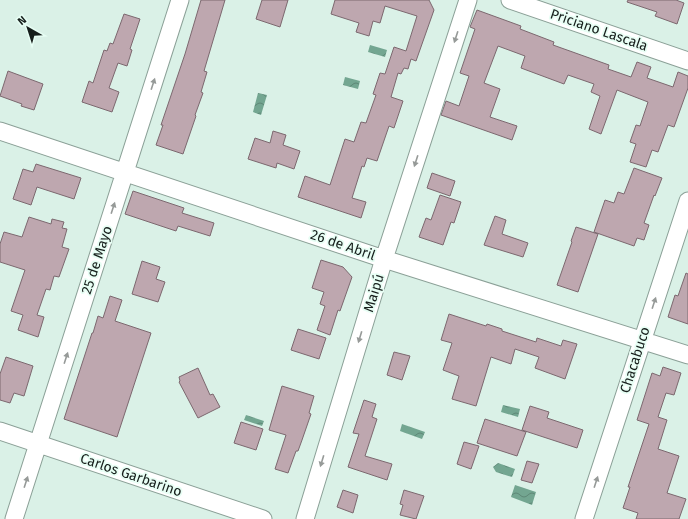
<svg xmlns="http://www.w3.org/2000/svg" width="688" height="519" font-family="'Fira Sans',sans-serif">
<defs>
<pattern id="water-waves" width="16" height="10" patternUnits="userSpaceOnUse"><rect width="16" height="10" fill="#73a691"/><path d="M0 5q4-4 8 0t8 0" fill="none" stroke="#5d8776"/></pattern>
</defs>
<rect width="100%" height="100%" fill="#daf1e7"/>
<!-- water -->
<path fill="url(#water-waves)" d="M 370,45 L 387,50 L 385,57 L 368,52 Z
M 345,77 L 360,81 L 358,89 L 343,85 Z
M 258,93 L 267,95 L 261,115 L 253,112 Z
M 503,405 L 520,409 L 518,417 L 501,412 Z
M 246,415 L 264,421 L 262,426 L 244,420 Z
M 402,424 L 425,432 L 422,439 L 400,431 Z
M 498,463 L 515,469 L 512,477 L 496,472 L 493,467 Z
M 515,485 L 536,492 L 532,505 L 511,497 Z"/>
<!-- building -->
<path fill="#bea7af" stroke="#7c686f" d="M 201,0 L 225,0 L 204,71 L 207,72 L 201,92 L 203,93 L 195,115 L 196,116 L 183,154 L 156,145 L 163,125 L 161,125 L 185,54 Z
M 262,0 L 288,0 L 280,27 L 256,19 Z
M 335,0 L 429,0 L 434,10 L 416,61 L 411,59 L 408,69 L 404,68 L 401,74 L 398,73 L 391,97 L 403,101 L 394,128 L 389,126 L 377,161 L 367,158 L 364,167 L 362,166 L 352,198 L 366,202 L 361,218 L 298,197 L 305,176 L 330,185 L 345,139 L 354,142 L 361,122 L 366,123 L 376,95 L 373,94 L 380,73 L 385,74 L 394,47 L 406,51 L 417,16 L 385,6 L 380,23 L 373,21 L 369,36 L 356,32 L 359,23 L 331,14 Z
M 628,0 L 676,0 L 684,3 L 677,24 L 655,16 L 657,12 L 627,2 Z
M 477,10 L 521,26 L 520,29 L 554,42 L 553,45 L 609,65 L 608,69 L 631,77 L 637,62 L 651,67 L 647,78 L 673,87 L 678,72 L 688,76 L 688,88 L 674,127 L 668,125 L 658,152 L 652,150 L 646,167 L 630,162 L 636,144 L 630,142 L 636,125 L 640,126 L 648,102 L 617,90 L 601,134 L 589,129 L 600,96 L 591,92 L 594,84 L 568,75 L 564,84 L 521,68 L 525,56 L 498,46 L 484,83 L 500,89 L 490,117 L 517,126 L 512,140 L 441,115 L 446,101 L 459,106 L 469,76 L 460,73 L 475,29 L 470,27 Z
M 124,14 L 140,19 L 130,49 L 132,50 L 127,66 L 118,63 L 109,88 L 119,92 L 112,112 L 82,102 L 89,81 L 93,83 L 104,50 L 107,51 L 110,43 L 113,44 Z
M 8,71 L 43,84 L 34,110 L 21,106 L 22,104 L 0,96 Z
M 273,131 L 286,135 L 283,145 L 300,151 L 294,169 L 277,163 L 276,168 L 248,159 L 255,138 L 270,143 Z
M 36,164 L 81,178 L 74,199 L 37,187 L 31,205 L 13,199 L 23,169 L 33,172 Z
M 634,168 L 662,178 L 655,196 L 654,195 L 644,223 L 649,225 L 644,240 L 637,238 L 634,246 L 594,232 L 605,200 L 614,203 L 618,192 L 624,194 Z
M 432,173 L 455,181 L 450,196 L 427,188 Z
M 133,191 L 184,208 L 182,213 L 214,223 L 210,236 L 178,226 L 176,231 L 125,214 Z
M 440,195 L 461,202 L 454,223 L 451,222 L 443,245 L 419,237 L 426,218 L 431,220 Z
M 495,216 L 506,220 L 502,234 L 528,243 L 523,257 L 484,245 Z
M 29,217 L 51,224 L 52,219 L 64,222 L 62,228 L 67,229 L 62,247 L 69,249 L 59,277 L 54,276 L 50,290 L 46,289 L 37,315 L 44,317 L 38,337 L 18,330 L 23,315 L 11,311 L 25,270 L 0,262 L 0,244 L 4,232 L 22,237 Z
M 576,227 L 598,234 L 578,292 L 557,285 L 572,242 L 571,241 Z
M 321,260 L 343,267 L 352,277 L 340,311 L 338,310 L 330,335 L 317,330 L 325,306 L 320,304 L 324,292 L 312,288 Z
M 142,261 L 160,267 L 156,279 L 165,282 L 158,302 L 132,294 Z
M 686,273 L 688,274 L 688,324 L 668,317 L 675,295 L 678,296 Z
M 110,296 L 122,300 L 115,321 L 151,333 L 117,437 L 64,419 L 92,333 L 93,333 L 98,316 L 103,318 Z
M 449,314 L 486,326 L 487,324 L 502,329 L 502,331 L 536,342 L 537,338 L 561,346 L 563,340 L 577,344 L 565,379 L 535,368 L 539,357 L 515,349 L 511,364 L 491,357 L 476,406 L 452,399 L 459,376 L 443,370 L 452,343 L 441,340 Z
M 298,329 L 326,338 L 319,359 L 291,350 Z
M 394,352 L 410,356 L 402,380 L 387,375 Z
M 6,357 L 33,366 L 24,396 L 14,393 L 10,403 L 0,400 L 0,374 Z
M 663,367 L 681,373 L 674,395 L 666,393 L 658,417 L 667,420 L 658,449 L 679,456 L 667,493 L 686,499 L 679,519 L 636,519 L 638,513 L 623,508 L 630,487 L 628,487 L 649,424 L 637,420 L 652,373 L 660,376 Z
M 198,368 L 210,395 L 213,394 L 220,407 L 198,418 L 179,382 L 180,381 L 179,377 Z
M 282,386 L 314,396 L 309,413 L 311,414 L 302,440 L 298,451 L 296,451 L 288,473 L 275,469 L 286,435 L 269,430 Z
M 364,400 L 376,404 L 372,417 L 377,419 L 365,456 L 392,464 L 387,480 L 348,467 L 359,434 L 353,433 Z
M 530,406 L 549,412 L 547,418 L 583,430 L 577,448 L 522,430 Z
M 485,419 L 526,432 L 517,456 L 477,443 Z
M 241,422 L 263,429 L 256,450 L 234,443 Z
M 464,442 L 479,446 L 471,469 L 457,464 Z
M 527,461 L 539,464 L 532,483 L 521,480 Z
M 343,490 L 358,495 L 353,513 L 337,507 Z
M 404,490 L 424,496 L 416,519 L 400,515 L 403,505 L 400,504 Z"/>
<g fill="none" stroke-linecap="round" stroke-linejoin="round">
<!-- minor casing -->
<g stroke="#8ba097" stroke-width="19">
<path id="minor" d="M 510,0 L 688,61
M 0,131 L 384,259 L 688,355
M 0,431 L 263,519
M 14,519 L 180,0
M 305,519 L 384,259 L 468,0
M 584,519 L 688,201"/>
</g>
<!-- minor -->
<use href="#minor" stroke="#fff" stroke-width="17"/>
</g>
<!-- one-way arrows -->
<defs><path id="oneway-solid" d="M-6-.8H1V-3.2L6.5 0L1 3.2V.8H-6Z"/></defs>
<g fill="#969a98">
<use href="#oneway-solid" transform="translate(456 37) rotate(108)"/>
<use href="#oneway-solid" transform="translate(153 84) rotate(-72)"/>
<use href="#oneway-solid" transform="translate(416 161) rotate(108)"/>
<use href="#oneway-solid" transform="translate(113 208) rotate(-72)"/>
<use href="#oneway-solid" transform="translate(654 303) rotate(-72)"/>
<use href="#oneway-solid" transform="translate(360 337) rotate(107)"/>
<use href="#oneway-solid" transform="translate(66 358) rotate(-72)"/>
<use href="#oneway-solid" transform="translate(322 461) rotate(107)"/>
<use href="#oneway-solid" transform="translate(26 482) rotate(-72)"/>
<use href="#oneway-solid" transform="translate(596 482) rotate(-72)"/>
</g>
<g text-anchor="middle" dominant-baseline="central" stroke-width="3.5" stroke-linejoin="round" paint-order="stroke">
<!-- street labels -->
<g font-size="14" fill="#161e1b" stroke="#e7fef4">
<text transform="translate(599 30) rotate(19)">Priciano Lascala</text>
<text transform="translate(343 245) rotate(19)">26 de Abril</text>
<text transform="translate(97 260) rotate(-72)">25 de Mayo</text>
<text transform="translate(374 293) rotate(-73)">Maipú</text>
<text transform="translate(635 360) rotate(-72)">Chacabuco</text>
<text transform="translate(131 475) rotate(19)">Carlos Garbarino</text>
</g>
</g>
<!-- north arrow -->
<g transform="translate(28 28) rotate(321)" stroke="#e7fef4" stroke-width="3" paint-order="stroke">
<path d="M0-3L7 15L0 10L-7 15Z" fill="#161e1b"/>
<text y="-6" font-size="11" font-weight="bold" text-anchor="middle" fill="#161e1b">N</text>
</g>
</svg>
